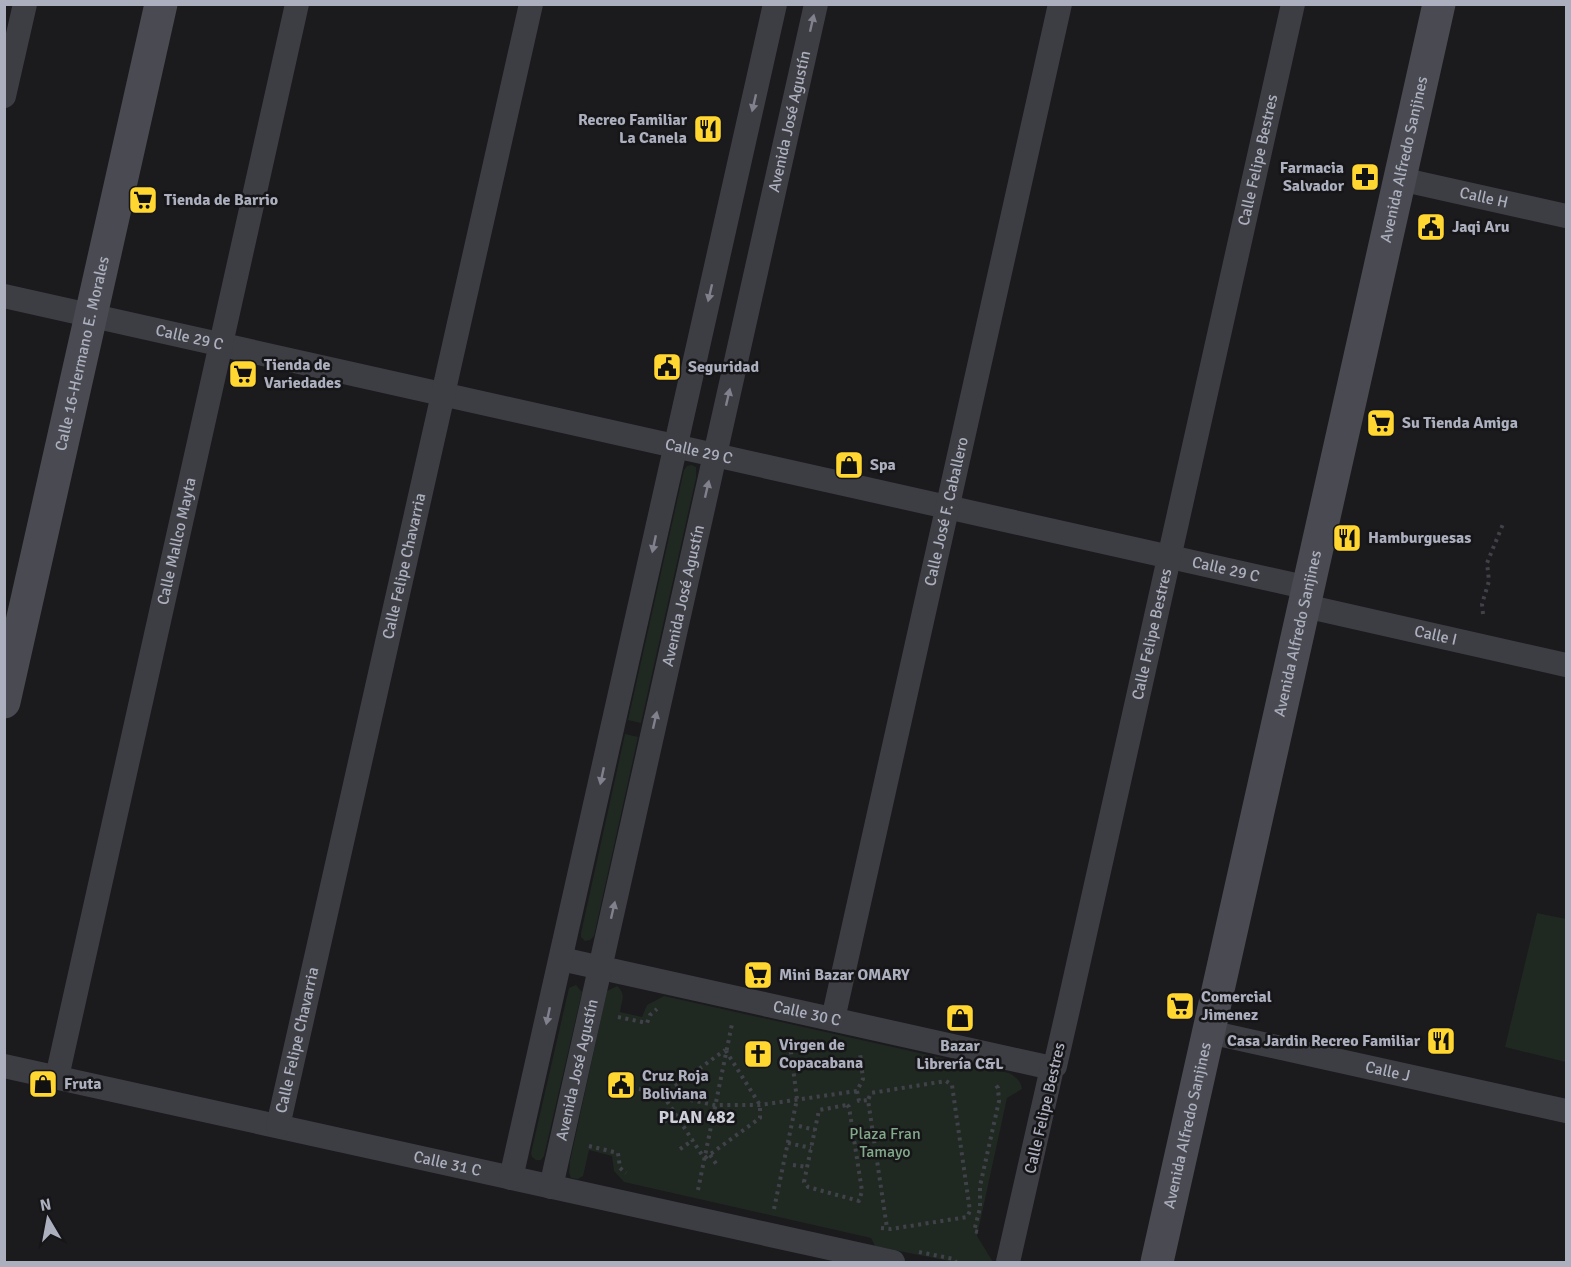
<svg xmlns="http://www.w3.org/2000/svg" width="1571" height="1267" font-family="Signika,sans-serif">
<rect width="100%" height="100%" fill="#1b1a1d"/>
<!-- green -->
<path fill="#1f2922" d="M 692,465 L 696,467 L 696,478 L 641,723 L 628,720 L 684,470 L 687,466 Z
M 625,734 L 638,737 L 594,936 L 590,940 L 585,941 L 581,937 L 581,933 Z
M 1537,913 L 1566,919 L 1566,1062 L 1505,1047 Z
M 576,985 L 582,992 L 544,1156 L 541,1160 L 536,1160 L 532,1157 L 531,1153 L 569,988 Z
M 617,986 C 627,994 621,1002 620,1012 L 642,1017 L 647,1005 L 664,996 L 1009,1073 C 1016,1077 1021,1081 1022,1089 L 1007,1098 L 977,1236 L 993,1262 L 954,1262 L 879,1247 L 875,1246 L 871,1238 L 624,1182 L 614,1171 L 612,1156 L 589,1150 L 583,1176 L 578,1179 L 571,1178 L 569,1173 L 570,1161 L 607,991 Z"/>
<g fill="none" stroke-linecap="round" stroke-linejoin="round">
<!-- path -->
<path stroke="#414249" stroke-width="4" stroke-dasharray="3 4.5" stroke-linecap="butt" d="M 1483,614 L 1482,604 L 1489,581 L 1487,563 L 1503,524
M 618,1017 L 647,1023 L 650,1015 L 657,1009
M 639,1089 L 714,1105 L 760,1105 L 857,1091 L 863,1079 L 860,1053
M 857,1091 L 859,1101 L 868,1100
M 663,1095 L 725,1050
M 663,1095 L 704,1158
M 847,1105 L 849,1107 L 862,1191 L 859,1201 L 808,1187 L 804,1182 L 819,1110 Z
M 664,1122 L 675,1114
M 799,1126 L 815,1130
M 788,1143 L 811,1148
M 589,1146 L 618,1153 L 620,1168 L 626,1173
M 680,1149 L 693,1140
M 710,1155 L 717,1165
M 705,1158 L 760,1118 L 760,1105 L 726,1051
M 793,1165 L 807,1167
M 698,1190 L 732,1024
M 774,1209 L 797,1099 L 789,1037
M 881,1228 L 891,1229 L 967,1217 L 970,1211 L 952,1085 L 946,1081 L 871,1093 L 868,1100 L 887,1228
M 978,1232 L 974,1231 L 980,1208 L 980,1186 L 999,1101 L 998,1088 L 995,1084
M 919,1252 L 954,1259 L 956,1262"/>
<!-- street -->
<g stroke="#3d3d44" stroke-width="24">
<path d="M 4,96 L 25,4"/>
<path id="s1" d="M 1400,179 L 1566,216"/>
<path id="s2" d="M 4,296 L 1309,588"/>
<path id="s3" d="M 1305,606 L 1566,665"/>
<path id="s4" d="M 561,959 L 1052,1068"/>
<path id="s5" d="M 833,1019 L 1060,4"/>
<path id="s6" d="M 1209,1032 L 1566,1111"/>
<path id="s7" d="M 4,1066 L 893,1262"/>
<path id="s8" d="M 57,1077 L 297,4"/>
<path id="s9" d="M 278,1126 L 531,4"/>
<path d="M 511,1178 L 775,4"/>
<path id="s10" d="M 551,1187 L 816,4"/>
<path id="s11" d="M 1008,1262 L 1052,1068 L 1055,1066 L 1069,1005 L 1293,4"/>
</g>
<!-- secondary -->
<g stroke="#494a52" stroke-width="33">
<path id="s12" d="M 4,702 L 161,4"/>
<path id="s13" d="M 1157,1262 L 1439,4"/>
</g>
</g>
<!-- one-way arrows -->
<defs><path id="oneway-solid" d="M-6-.8H1V-3.2L6.5 0L1 3.2V.8H-6Z" transform="scale(1.5)"/></defs>
<g fill="#80818d">
<use href="#oneway-solid" transform="translate(812 23) rotate(-77)"/>
<use href="#oneway-solid" transform="translate(754 103) rotate(103)"/>
<use href="#oneway-solid" transform="translate(710 293) rotate(103)"/>
<use href="#oneway-solid" transform="translate(728 397) rotate(-77)"/>
<use href="#oneway-solid" transform="translate(707 489) rotate(-77)"/>
<use href="#oneway-solid" transform="translate(654 544) rotate(102)"/>
<use href="#oneway-solid" transform="translate(655 720) rotate(-77)"/>
<use href="#oneway-solid" transform="translate(602 776) rotate(102)"/>
<use href="#oneway-solid" transform="translate(613 910) rotate(-77)"/>
<use href="#oneway-solid" transform="translate(548 1016) rotate(102)"/>
</g>
<!-- icons -->
<defs>
<g id="restaurant-square" transform="scale(1.5)"><rect x="-9" y="-9" width="18" height="18" rx="4" fill="#ffd730" stroke="#161518"/><path d="M-5-6h1v4h1v-4h1v4h1v-4h1v5L-1.5 .5V6h-2V.5L-5-1ZM5-6V6H3V1.5H1.5Q1.5-4 5-6Z" fill="#111"/></g>
<g id="pharmacy-square" transform="scale(1.5)"><rect x="-9" y="-9" width="18" height="18" rx="4" fill="#ffd730" stroke="#161518"/><path d="M-2-6h4v4h4v4h-4v4h-4v-4h-4v-4h4Z" fill="#111"/></g>
<g id="supermarket-square" transform="scale(1.5)"><rect x="-9" y="-9" width="18" height="18" rx="4" fill="#ffd730" stroke="#161518"/><path d="M-6-5.5h2.5l.6 2H6L4.5 2H-2.5L-4.4-4H-6ZM-1.5 3.2a1.3 1.3 0 1 0 .1 0ZM3 3.2a1.3 1.3 0 1 0 .1 0Z" fill="#111"/></g>
<g id="civic-square" transform="scale(1.5)"><rect x="-9" y="-9" width="18" height="18" rx="4" fill="#ffd730" stroke="#161518"/><path d="M-.6-6.5H3V-4.5H.6V-3L4-1V1h2V6H-6V1h2V-1L-.6-3ZM-1.2 2.5V6h2.4V2.5Z" fill="#111"/></g>
<g id="shop-square" transform="scale(1.5)"><rect x="-9" y="-9" width="18" height="18" rx="4" fill="#ffd730" stroke="#161518"/><path d="M-5-2.5h2.3a2.7 3.5 0 0 1 5.4 0H5L5.5 6h-11ZM-1.5-2.5h3a1.5 2.3 0 0 0-3 0Z" fill="#111"/></g>
<g id="church-square" transform="scale(1.5)"><rect x="-9" y="-9" width="18" height="18" rx="4" fill="#ffd730" stroke="#161518"/><path d="M-1.2-6h2.4v3.5h3.3v2.4h-3.3V6h-2.4V-.1h-3.3v-2.4h3.3Z" fill="#111"/></g>
</defs>
<g fill-rule="evenodd">
<use href="#restaurant-square" x="708" y="129"/>
<use href="#pharmacy-square" x="1365" y="177"/>
<use href="#supermarket-square" x="143" y="200"/>
<use href="#civic-square" x="1431" y="227"/>
<use href="#civic-square" x="667" y="367"/>
<use href="#supermarket-square" x="243" y="374"/>
<use href="#supermarket-square" x="1381" y="423"/>
<use href="#shop-square" x="849" y="465"/>
<use href="#restaurant-square" x="1347" y="538"/>
<use href="#supermarket-square" x="758" y="975"/>
<use href="#supermarket-square" x="1180" y="1006"/>
<use href="#shop-square" x="960" y="1018"/>
<use href="#restaurant-square" x="1441" y="1041"/>
<use href="#church-square" x="758" y="1054"/>
<use href="#shop-square" x="43" y="1084"/>
<use href="#civic-square" x="621" y="1085"/>
</g>
<g text-anchor="middle" dominant-baseline="central" stroke-width="5" stroke-linejoin="round" paint-order="stroke">
<!-- poi labels -->
<g font-size="16" font-weight="bold" fill="#acafbd" stroke="#161518" text-anchor="start">
<text x="687" y="120" text-anchor="end">Recreo Familiar<tspan x="687" dy="18">La Canela</tspan></text>
<text x="1344" y="168" text-anchor="end">Farmacia<tspan x="1344" dy="18">Salvador</tspan></text>
<text x="164" y="200">Tienda de Barrio</text>
<text x="1452" y="227">Jaqi Aru</text>
<text x="264" y="365">Tienda de<tspan x="264" dy="18">Variedades</tspan></text>
<text x="688" y="367">Seguridad</text>
<text x="1402" y="423">Su Tienda Amiga</text>
<text x="870" y="465">Spa</text>
<text x="1368" y="538">Hamburguesas</text>
<text x="779" y="975">Mini Bazar OMARY</text>
<text x="1201" y="997">Comercial<tspan x="1201" dy="18">Jimenez</tspan></text>
<text x="1420" y="1041" text-anchor="end">Casa Jardin Recreo Familiar</text>
<text x="779" y="1045">Virgen de<tspan x="779" dy="18">Copacabana</tspan></text>
<text x="960" y="1046" text-anchor="middle">Bazar<tspan x="960" dy="18">Librería C&amp;L</tspan></text>
<text x="642" y="1076">Cruz Roja<tspan x="642" dy="18">Boliviana</tspan></text>
<text x="64" y="1084">Fruta</text>
</g>
<!-- street labels -->
<g font-size="16" fill="#acafbd" stroke="#161518">
<text stroke="none"><textPath href="#s10" startOffset="1092">Avenida José Agustín</textPath></text>
<text stroke="none"><textPath href="#s13" startOffset="1130">Avenida Alfredo Sanjines</textPath></text>
<text stroke="none"><textPath href="#s11" startOffset="1131">Calle Felipe Bestres</textPath></text>
<text stroke="none"><textPath href="#s1" startOffset="86">Calle H</textPath></text>
<text stroke="none"><textPath href="#s2" startOffset="190">Calle 29 C</textPath></text>
<text stroke="none"><textPath href="#s12" startOffset="357">Calle 16-Hermano E. Morales</textPath></text>
<text stroke="none"><textPath href="#s2" startOffset="712">Calle 29 C</textPath></text>
<text stroke="none"><textPath href="#s5" startOffset="520">Calle José F. Caballero</textPath></text>
<text stroke="none"><textPath href="#s8" startOffset="549">Calle Mallco Mayta</textPath></text>
<text stroke="none"><textPath href="#s9" startOffset="574">Calle Felipe Chavarria</textPath></text>
<text stroke="none"><textPath href="#s2" startOffset="1252">Calle 29 C</textPath></text>
<text stroke="none"><textPath href="#s10" startOffset="606">Avenida José Agustín</textPath></text>
<text stroke="none"><textPath href="#s11" startOffset="645">Calle Felipe Bestres</textPath></text>
<text stroke="none"><textPath href="#s13" startOffset="644">Avenida Alfredo Sanjines</textPath></text>
<text stroke="none"><textPath href="#s3" startOffset="134">Calle I</textPath></text>
<text stroke="none"><textPath href="#s4" startOffset="252">Calle 30 C</textPath></text>
<text stroke="none"><textPath href="#s9" startOffset="88">Calle Felipe Chavarria</textPath></text>
<text stroke="none"><textPath href="#s10" startOffset="120">Avenida José Agustín</textPath></text>
<text stroke="none"><textPath href="#s6" startOffset="183">Calle J</textPath></text>
<text transform="translate(1045 1108) rotate(-77)">Calle Felipe Bestres</text>
<text stroke="none"><textPath href="#s13" startOffset="140">Avenida Alfredo Sanjines</textPath></text>
<text stroke="none"><textPath href="#s7" startOffset="454">Calle 31 C</textPath></text>
</g>
<!-- park labels -->
<g font-size="16" fill="#82a98a" stroke="#161518">
<text x="885" y="1134">Plaza Fran<tspan x="885" dy="18">Tamayo</tspan></text>
</g>
<!-- neighbourhood labels -->
<g font-size="18" font-weight="bold" fill="#cdcfd9" stroke="#161518">
<text x="697" y="1117">PLAN 482</text>
</g>
</g>
<!-- border -->
<rect width="1571" height="1267" fill="none" stroke="#acafbd" stroke-width="12"/>
<!-- north arrow -->
<g transform="translate(48 1219) rotate(350)" stroke="#161518" stroke-width="4.5" paint-order="stroke">
<path d="M0-4.5L10 22L0 15L-10 22Z" fill="#acafbd"/>
<text y="-9" font-size="16" font-weight="bold" text-anchor="middle" fill="#acafbd">N</text>
</g>
</svg>
